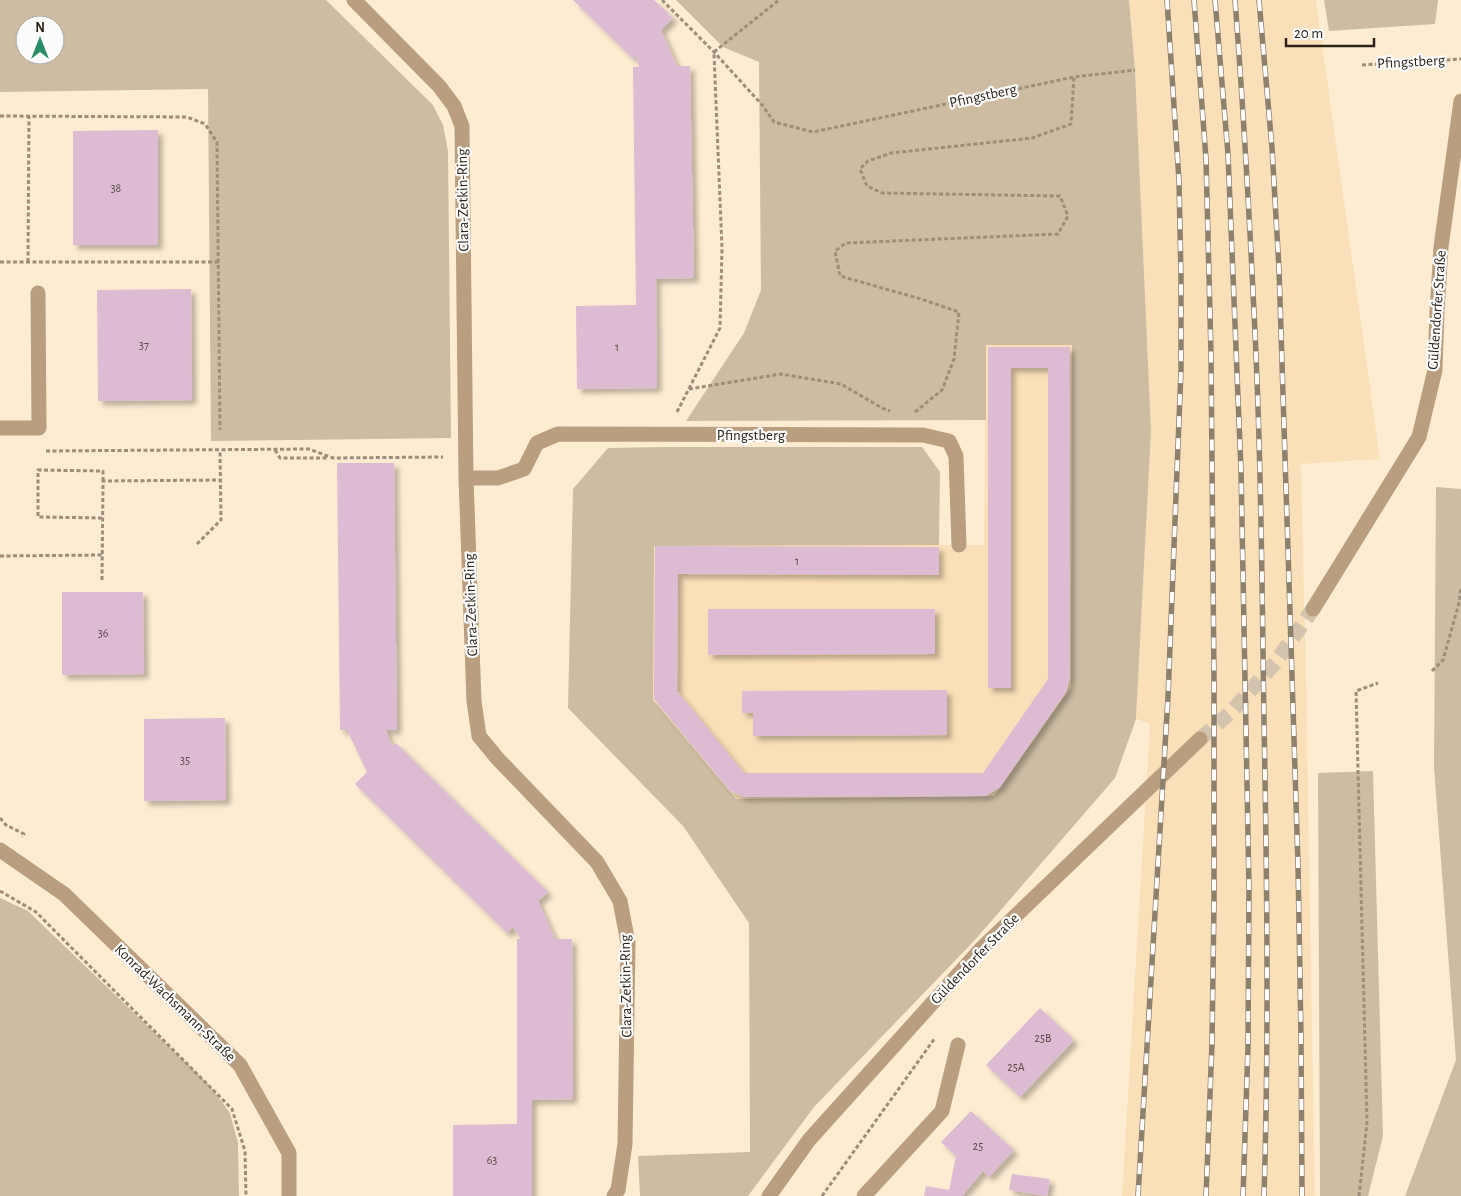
<svg xmlns="http://www.w3.org/2000/svg" width="1461" height="1196" font-family="'Alegreya Sans',sans-serif">
<defs>
<filter id="shadow"><feDropShadow dx="4.5" dy="4.5" stdDeviation="2.5" flood-color="#0004"/></filter>
</defs>
<rect width="100%" height="100%" fill="#feecd2"/>
<!-- built -->
<path fill="#fae0b8" d="M 1129,0 L 1316,0 L 1380,459 L 1301,464 L 1306,679 L 1315,1196 L 1122,1196 L 1150,724 L 1136,719 L 1151,431 L 1135,70 Z
M 986,345 L 1072,345 L 1071,687 L 994,796 L 736,799 L 653,700 L 654,545 L 984,545 Z"/>
<!-- green -->
<path fill="#cdbca2" fill-rule="evenodd" d="M 0,0 L 326,0 L 433,105 L 443,125 L 448,151 L 451,438 L 211,441 L 208,89 L 0,92 ZM 25,25 L 55,25 L 55,55 L 25,55 Z
M 676,0 L 1129,0 L 1135,70 L 1151,431 L 1136,719 L 1115,778 L 974,941 L 814,1107 L 748,1196 L 640,1196 L 638,1156 L 750,1152 L 749,923 L 683,826 L 568,708 L 573,489 L 608,448 L 664,447 L 922,447 L 940,472 L 939,545 L 654,546 L 653,700 L 736,799 L 994,796 L 1071,687 L 1072,345 L 986,345 L 986,420 L 686,421 L 744,333 L 761,290 L 759,62 L 723,47 Z
M 1324,0 L 1438,0 L 1435,24 L 1329,31 Z
M 1436,487 L 1461,489 L 1461,1196 L 1405,1196 L 1456,1060 L 1434,767 Z
M 1373,771 L 1383,1136 L 1368,1196 L 1320,1196 L 1318,773 Z
M 0,898 L 28,911 L 210,1086 L 230,1113 L 238,1143 L 239,1196 L 0,1196 Z"/>
<!-- building -->
<path fill="#ddbbd3" filter="url(#shadow)" d="M 573,0 L 654,0 L 673,18 L 661,30 L 677,66 L 690,66 L 694,278 L 656,279 L 657,388 L 577,389 L 576,306 L 636,305 L 633,67 L 639,67 L 636,55 L 633,59 Z
M 158,130 L 158,245 L 73,245 L 73,131 Z
M 191,289 L 192,400 L 98,401 L 97,290 Z
M 988,347 L 1070,347 L 1070,678 L 1066,692 L 1000,787 L 986,796 L 743,797 L 730,791 L 654,699 L 655,546 L 939,547 L 939,575 L 678,574 L 677,691 L 744,773 L 983,773 L 1048,679 L 1048,368 L 1011,368 L 1011,688 L 988,688 Z
M 337,463 L 394,463 L 397,730 L 386,730 L 392,746 L 396,743 L 548,892 L 538,901 L 555,939 L 572,939 L 573,1099 L 532,1100 L 532,1196 L 453,1196 L 453,1125 L 517,1124 L 517,939 L 521,939 L 513,927 L 507,933 L 355,784 L 367,772 L 347,730 L 340,730 Z
M 62,592 L 143,592 L 144,674 L 62,675 Z
M 708,609 L 935,609 L 935,654 L 708,655 Z
M 947,690 L 947,735 L 753,736 L 753,713 L 742,713 L 742,691 Z
M 225,718 L 226,800 L 144,801 L 144,719 Z
M 1040,1008 L 1074,1040 L 1020,1097 L 986,1065 Z
M 971,1111 L 1014,1150 L 989,1177 L 983,1171 L 962,1196 L 924,1196 L 926,1186 L 949,1190 L 956,1156 L 941,1142 Z
M 1012,1174 L 1050,1179 L 1047,1196 L 1009,1190 Z"/>
<g fill="none" stroke-linecap="round" stroke-linejoin="round">
<!-- street-tunnel -->
<path stroke="#d4c4ad" stroke-width="15" stroke-dasharray="15 8" stroke-linecap="butt" d="M 1200,739 L 1230,713 L 1275,663 L 1313,609"/>
<!-- path -->
<path stroke="#9c8e7b" stroke-width="3" stroke-dasharray="4 2.5" stroke-linecap="butt" d="M 662,0 L 714,52 L 763,106 L 774,122 L 813,132 L 1074,77 L 1135,70
M 714,52 L 779,0
M 1362,65 L 1461,59
M 0,116 L 187,117 L 205,124 L 217,142 L 220,430
M 0,262 L 218,262
M 28,262 L 29,116
M 689,389 L 781,374 L 841,384 L 882,408 L 890,411
M 677,412 L 720,328 L 722,248 L 714,54
M 915,412 L 942,390 L 954,359 L 959,312 L 921,299 L 840,276 L 835,251 L 846,243 L 1058,234 L 1068,216 L 1060,196 L 882,193 L 867,186 L 860,169 L 868,161 L 891,153 L 1032,138 L 1071,124 L 1074,77
M 275,450 L 280,458 L 329,458
M 46,451 L 309,449 L 333,458 L 443,457
M 103,481 L 103,471 L 38,470 L 38,517 L 103,518
M 197,544 L 221,520 L 220,450
M 0,556 L 102,555
M 102,580 L 103,481 L 221,480
M 1432,671 L 1443,660 L 1459,603 L 1461,587
M 0,818 L 6,825 L 24,834 L 22,837
M 0,891 L 36,912 L 232,1109 L 245,1151 L 246,1196
M 822,1196 L 935,1038
M 1359,1196 L 1367,1123 L 1356,691 L 1378,683"/>
<!-- lane -->
<path stroke="#b99e80" stroke-width="15" d="M 0,428 L 39,428 L 38,293
M 864,1196 L 942,1111 L 958,1045"/>
<!-- street -->
<path stroke="#b99e80" stroke-width="15" d="M 354,0 L 439,86 L 454,106 L 462,126 L 466,478 L 474,701 L 479,736 L 497,758 L 597,862 L 620,901 L 628,943 L 625,1144 L 618,1190 L 614,1196
M 466,478 L 498,478 L 524,469 L 537,443 L 558,434 L 923,435 L 949,441 L 956,456 L 959,545
M 1313,609 L 1419,437 L 1435,370 L 1437,311 L 1441,247 L 1461,101
M 0,850 L 64,894 L 240,1065 L 289,1153 L 289,1196
M 769,1196 L 809,1140 L 981,949 L 1200,739"/>
<!-- rail casing -->
<g stroke="#8d816e" stroke-width="5.5">
<path id="rail" d="M 1194,0 L 1206,159 L 1211,354 L 1214,680 L 1214,903 L 1212,1043 L 1206,1196
M 1215,0 L 1228,154 L 1241,470 L 1249,888 L 1248,1046 L 1243,1196
M 1235,0 C 1243,104 1249,208 1254,312 C 1261,448 1262,585 1264,721 C 1267,879 1269,1038 1264,1196
M 1259,0 L 1272,148 L 1279,269 L 1298,864 L 1301,1037 L 1302,1196
M 1138,1196 L 1168,697 L 1181,370 L 1181,277 L 1179,181 L 1167,0"/>
</g>
<!-- rail -->
<use href="#rail" stroke="#fcfcfc" stroke-width="4" stroke-dasharray="11" stroke-linecap="butt"/>
</g>
<g text-anchor="middle" dominant-baseline="central" stroke-width="4.5" stroke-linejoin="round" paint-order="stroke">
<!-- number labels -->
<g font-size="12" fill="#584a47">
<text x="116" y="188">38</text>
<text x="144" y="345">37</text>
<text x="617" y="347">1</text>
<text x="797" y="561">1</text>
<text x="103" y="633">36</text>
<text x="185" y="760">35</text>
<text x="1043" y="1038">25B</text>
<text x="1016" y="1067">25A</text>
<text x="978" y="1146">25</text>
<text x="492" y="1160">63</text>
</g>
<!-- street labels -->
<g font-size="15" fill="#2c2418" stroke="#fcfcfc">
<text transform="translate(1411 62) rotate(-3)">Pfingstberg</text>
<text transform="translate(983 96) rotate(-12)">Pfingstberg</text>
<text transform="translate(463 200) rotate(-91)">Clara-Zetkin-Ring</text>
<text transform="translate(1437 310) rotate(-86)">Güldendorfer Straße</text>
<text x="751" y="435">Pfingstberg</text>
<text transform="translate(471 605) rotate(-92)">Clara-Zetkin-Ring</text>
<text transform="translate(975 959) rotate(-46)">Güldendorfer Straße</text>
<text transform="translate(626 986) rotate(-91)">Clara-Zetkin-Ring</text>
<text transform="translate(175 1003) rotate(44)">Konrad-Wachsmann-Straße</text>
</g>
</g>
<!-- north arrow -->
<g transform="translate(40 40)"><circle r="24" fill="#fcfcfc" stroke="#a9a6a1"/>
<path d="M0-4L9 19L0 12L-9 19Z" fill="#2a8c67"/>
<text y="-8" font-size="14" font-weight="bold" text-anchor="middle" fill="#2c2418">N</text>
</g>
<!-- scale -->
<path d="M1286 38v8h88v-8" fill="none" stroke="#2c2418" stroke-width="2.5"/>
<text x="1294" y="38" font-size="15" fill="#2c2418" stroke="#fcfcfc" stroke-width="4" paint-order="stroke">20 m</text>
</svg>
